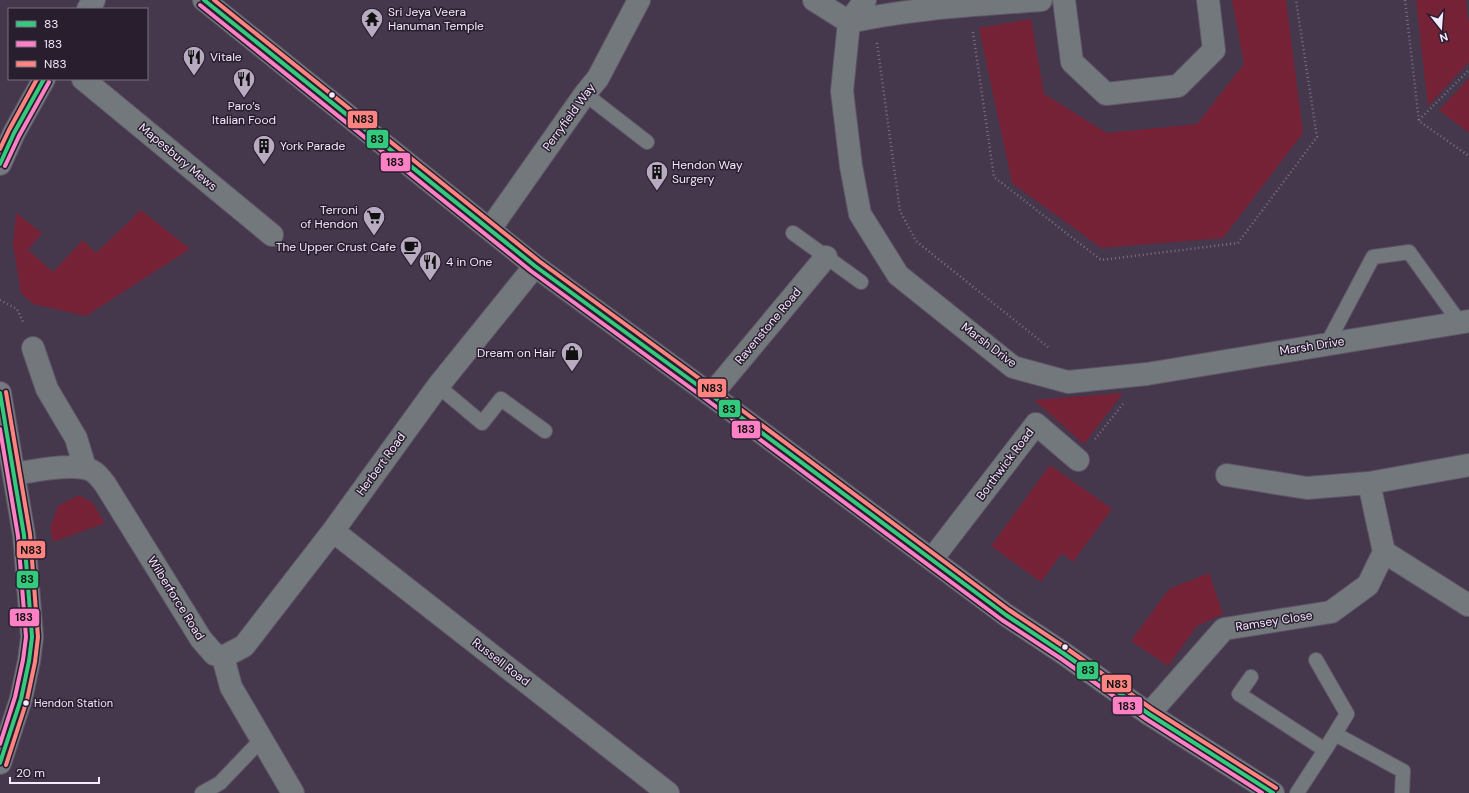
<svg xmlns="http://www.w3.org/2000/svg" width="1469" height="793" font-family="'DM Sans',sans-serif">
<rect width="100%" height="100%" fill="#45384d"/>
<!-- green -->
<path fill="#762236" d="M 1232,0 L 1286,0 L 1303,133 L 1223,238 L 1101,248 L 1012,183 L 979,28 L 1031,19 L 1044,94 L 1107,133 L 1197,124 L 1244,64 Z
M 1416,0 L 1466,0 L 1468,20 L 1469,21 L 1469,62 L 1428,106 Z
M 1469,78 L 1469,133 L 1439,110 Z
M 141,210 L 190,249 L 86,316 L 33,304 L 21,293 L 13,245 L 16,213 L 42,233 L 28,250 L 53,272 L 83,240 L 96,253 Z
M 1123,393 L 1084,444 L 1034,400 Z
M 1050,465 L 1112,509 L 1073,562 L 1062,553 L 1041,582 L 991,546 Z
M 79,495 L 93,503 L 105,523 L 53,542 L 50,528 L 58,506 Z
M 1209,573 L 1223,614 L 1197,626 L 1168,666 L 1131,641 L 1169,589 Z"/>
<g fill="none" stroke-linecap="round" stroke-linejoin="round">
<!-- lane casing -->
<g stroke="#605668" stroke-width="16">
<path id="lane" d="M 585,94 L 647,142
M 793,233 L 861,282
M 1327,344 L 1373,257 L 1409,252 L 1460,323
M 438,386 L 482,423 L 501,399 L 545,431
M 1251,677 L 1239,694 L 1325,750 L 1347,714 L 1316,660
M 1335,734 L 1403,771 L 1402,793
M 202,793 L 220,783 L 261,740
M 1297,793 L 1325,750"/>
</g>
<!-- street casing -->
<g stroke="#605668" stroke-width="24">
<path id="street" d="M 814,0 L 849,22 L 842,91 L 851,166 L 860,214 L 898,275 L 1013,367 L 1068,382 L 1147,374 L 1469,321
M 1064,0 L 1072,62 L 1106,94 L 1178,86 L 1214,50 L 1208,0
M 849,22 C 912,8 978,5 1041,0
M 849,22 L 865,0
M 83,79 L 272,235
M 490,229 L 585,94 L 598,78 L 639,0
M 33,348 L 47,389 L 76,438 L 85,468
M 711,395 L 826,257
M 14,474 C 33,471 79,461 94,472 C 98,475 102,480 105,484 L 201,639 L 214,654 L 223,657
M 1227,475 L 1307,488 L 1369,483
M 333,531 L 668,793
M 1384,552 L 1468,605
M 932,559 L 1036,424 L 1078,460
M 223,657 L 244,646 L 333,531 L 438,386 L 535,266
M 223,657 L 231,687 L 293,793
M 1149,714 L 1224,629 L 1331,612 L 1368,585 L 1384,552 L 1369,483 L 1469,465"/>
</g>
<!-- primary casing -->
<g stroke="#605668" stroke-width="24">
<path id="primary" d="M 204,0 L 535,266 L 711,395 L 1006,615 L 1063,653 L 1149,714 L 1273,793
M 88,9 L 94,0
M 0,164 L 14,133 L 44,79
M 0,393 L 24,535 L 32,637 L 29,661 L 21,699 L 0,763"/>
</g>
<!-- path -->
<path stroke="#77747d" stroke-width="2.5" stroke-dasharray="1 3" stroke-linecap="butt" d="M 1405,0 L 1419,121 L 1469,156
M 973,32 L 994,177 L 1101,260 L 1238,243 L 1317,137 L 1296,0
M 877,43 L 900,211 L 916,241 L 1048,347
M 1419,120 L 1469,70
M 0,300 L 17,309 L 24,324
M 1095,439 L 1123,404"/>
<!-- lane -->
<use href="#lane" stroke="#72787b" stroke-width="14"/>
<!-- street -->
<use href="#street" stroke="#72787b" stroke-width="22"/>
<!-- primary -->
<use href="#primary" stroke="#74787f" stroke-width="22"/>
<!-- bus-1 casing -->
<g stroke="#281e2e" stroke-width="7">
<path id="bus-1" d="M 204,0 L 535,266 L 711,395 L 1006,615 L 1063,653 L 1149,714 L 1273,793
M 0,164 L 14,133 L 44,79
M 0,393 L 24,535 L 32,637 L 29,661 L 21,699 L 0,763"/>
</g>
<!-- bus-2 casing -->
<g stroke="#281e2e" stroke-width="7">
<path id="bus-2" d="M 200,5 L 531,271 L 707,400 L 1002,620 L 1060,658 L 1146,719 L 1262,793
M 5,166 L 19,136 L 49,82
M 0,429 L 18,536 L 26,637 L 23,660 L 15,697 L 0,744"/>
</g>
<!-- bus-3 casing -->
<g stroke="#281e2e" stroke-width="7">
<path id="bus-3" d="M 214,0 L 539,261 L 715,390 L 1009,610 L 1066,648 L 1152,709 L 1276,788
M 0,149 L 9,130 L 37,79
M 6,765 L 27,700 L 35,662 L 38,637 L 30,534 L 6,392"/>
</g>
<!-- bus-1 -->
<use href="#bus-1" stroke="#33ca7d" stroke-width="4"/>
<!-- bus-2 -->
<use href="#bus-2" stroke="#ff80c5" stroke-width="4"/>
<!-- bus-3 -->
<use href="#bus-3" stroke="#ff8380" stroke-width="4"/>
</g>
<!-- icons -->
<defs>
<g id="temple-pin" transform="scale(1.15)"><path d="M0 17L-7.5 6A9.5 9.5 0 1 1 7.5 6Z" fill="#b8aac1" stroke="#281e2e"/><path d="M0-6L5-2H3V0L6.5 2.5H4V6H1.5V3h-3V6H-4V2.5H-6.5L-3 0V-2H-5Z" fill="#111"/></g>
<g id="restaurant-pin" transform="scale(1.15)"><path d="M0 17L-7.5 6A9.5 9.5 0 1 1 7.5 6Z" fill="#b8aac1" stroke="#281e2e"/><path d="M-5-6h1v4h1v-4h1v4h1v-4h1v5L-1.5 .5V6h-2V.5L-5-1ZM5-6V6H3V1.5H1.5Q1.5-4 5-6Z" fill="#111"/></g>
<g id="building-pin" transform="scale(1.15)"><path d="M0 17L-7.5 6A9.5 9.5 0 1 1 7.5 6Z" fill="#b8aac1" stroke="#281e2e"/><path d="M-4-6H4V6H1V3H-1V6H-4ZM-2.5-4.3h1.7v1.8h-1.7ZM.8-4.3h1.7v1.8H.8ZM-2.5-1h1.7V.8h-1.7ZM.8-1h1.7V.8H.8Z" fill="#111"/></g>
<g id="supermarket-pin" transform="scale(1.15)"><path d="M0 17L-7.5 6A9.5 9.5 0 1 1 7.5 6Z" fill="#b8aac1" stroke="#281e2e"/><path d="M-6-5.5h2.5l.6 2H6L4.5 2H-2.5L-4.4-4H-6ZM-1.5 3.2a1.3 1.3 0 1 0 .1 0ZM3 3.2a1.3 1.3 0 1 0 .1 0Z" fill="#111"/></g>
<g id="cafe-pin" transform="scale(1.15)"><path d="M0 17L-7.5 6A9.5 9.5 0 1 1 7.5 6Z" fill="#b8aac1" stroke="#281e2e"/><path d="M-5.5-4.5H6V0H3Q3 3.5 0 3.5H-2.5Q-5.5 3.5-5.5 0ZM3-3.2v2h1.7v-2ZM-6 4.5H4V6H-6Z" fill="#111"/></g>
<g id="shop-pin" transform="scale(1.15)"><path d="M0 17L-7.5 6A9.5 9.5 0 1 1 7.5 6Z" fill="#b8aac1" stroke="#281e2e"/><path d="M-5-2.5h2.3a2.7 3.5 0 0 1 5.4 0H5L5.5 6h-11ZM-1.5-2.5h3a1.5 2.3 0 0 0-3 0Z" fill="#111"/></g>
</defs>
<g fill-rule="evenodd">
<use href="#temple-pin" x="372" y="19"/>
<use href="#restaurant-pin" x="194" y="57"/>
<use href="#restaurant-pin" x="244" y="79"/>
<use href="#building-pin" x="264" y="146"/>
<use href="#building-pin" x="657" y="172"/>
<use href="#supermarket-pin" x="374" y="217"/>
<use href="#cafe-pin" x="411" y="247"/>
<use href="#restaurant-pin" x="430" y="262"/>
<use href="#shop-pin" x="572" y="353"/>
</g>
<!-- markers -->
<g fill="#f6e8ff" stroke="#281e2e" stroke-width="1.5">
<circle cx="332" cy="95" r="3.5"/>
<circle cx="1065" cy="647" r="3.5"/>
<circle cx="26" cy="703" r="3.5"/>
</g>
<g text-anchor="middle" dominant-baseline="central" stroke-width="3" stroke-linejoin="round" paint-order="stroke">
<!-- bus labels -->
<g font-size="11" fill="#f6e8ff" stroke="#281e2e" text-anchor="start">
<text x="34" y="703">Hendon Station</text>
</g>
<!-- poi labels -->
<g font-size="12" fill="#f6e8ff" stroke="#281e2e" text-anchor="start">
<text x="388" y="12">Sri Jeya Veera<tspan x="388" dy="14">Hanuman Temple</tspan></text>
<text x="210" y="57">Vitale</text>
<text x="244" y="106" text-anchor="middle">Paro’s<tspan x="244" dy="14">Italian Food</tspan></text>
<text x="280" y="146">York Parade</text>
<text x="672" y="165">Hendon Way<tspan x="672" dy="14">Surgery</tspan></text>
<text x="358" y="210" text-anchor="end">Terroni<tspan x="358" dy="14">of Hendon</tspan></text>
<text x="396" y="247" text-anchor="end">The Upper Crust Cafe</text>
<text x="446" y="262">4 in One</text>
<text x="556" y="353" text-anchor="end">Dream on Hair</text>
</g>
<!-- street labels -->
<g font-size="12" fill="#f6e8ff" stroke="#281e2e">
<text transform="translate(569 117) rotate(-54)">Perryfield Way</text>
<text transform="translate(178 157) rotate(40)">Mapesbury Mews</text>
<text transform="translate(768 326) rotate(-50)">Ravenstone Road</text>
<text transform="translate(989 345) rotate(37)">Marsh Drive</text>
<text transform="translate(1312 346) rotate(-9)">Marsh Drive</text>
<text transform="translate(381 464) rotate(-54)">Herbert Road</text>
<text transform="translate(1005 464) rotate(-53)">Borthwick Road</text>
<text transform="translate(176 598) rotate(58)">Wilberforce Road</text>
<text transform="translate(1274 621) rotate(-9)">Ramsey Close</text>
<text transform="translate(501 662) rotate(38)">Russell Road</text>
</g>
</g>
<g stroke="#281e2e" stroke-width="1.5">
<rect x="347" y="110" width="31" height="19" rx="4" fill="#ff8380"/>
<rect x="366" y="129" width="23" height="20" rx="4" fill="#33ca7d"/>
<rect x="380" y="152" width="31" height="20" rx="4" fill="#ff80c5"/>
<rect x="697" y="378" width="30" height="20" rx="4" fill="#ff8380"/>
<rect x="718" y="399" width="23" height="19" rx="4" fill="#33ca7d"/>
<rect x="731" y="420" width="30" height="19" rx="4" fill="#ff80c5"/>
<rect x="16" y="540" width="30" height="19" rx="4" fill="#ff8380"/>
<rect x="16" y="570" width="23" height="19" rx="4" fill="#33ca7d"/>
<rect x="9" y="608" width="31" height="19" rx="4" fill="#ff80c5"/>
<rect x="1076" y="661" width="23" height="19" rx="4" fill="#33ca7d"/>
<rect x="1101" y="674" width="31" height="19" rx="4" fill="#ff8380"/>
<rect x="1112" y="696" width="31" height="19" rx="4" fill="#ff80c5"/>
</g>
<g font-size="11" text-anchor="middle" font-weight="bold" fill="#111">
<text x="363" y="123">N83</text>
<text x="377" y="143">83</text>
<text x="395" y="166">183</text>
<text x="712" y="392">N83</text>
<text x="729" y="413">83</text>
<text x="746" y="433">183</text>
<text x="31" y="554">N83</text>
<text x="27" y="583">83</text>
<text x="24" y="621">183</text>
<text x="1088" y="674">83</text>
<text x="1117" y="688">N83</text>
<text x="1127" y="710">183</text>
</g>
<!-- legend -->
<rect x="8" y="8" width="140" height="72" fill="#281e2e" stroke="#7a6f82"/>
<rect x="16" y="21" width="20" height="6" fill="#33ca7d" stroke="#7a6f82"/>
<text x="44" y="28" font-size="12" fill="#f6e8ff">83</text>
<rect x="16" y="41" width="20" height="6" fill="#ff80c5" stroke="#7a6f82"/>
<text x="44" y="48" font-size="12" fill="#f6e8ff">183</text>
<rect x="16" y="61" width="20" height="6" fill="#ff8380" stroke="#7a6f82"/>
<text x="44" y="68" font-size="12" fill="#f6e8ff">N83</text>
<!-- north arrow -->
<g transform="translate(1441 28) rotate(163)" stroke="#281e2e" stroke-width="3" paint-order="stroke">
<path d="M0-3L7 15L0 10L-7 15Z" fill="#f6e8ff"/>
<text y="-6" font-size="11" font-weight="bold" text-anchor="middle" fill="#f6e8ff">N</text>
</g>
<!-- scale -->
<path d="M10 777v6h89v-6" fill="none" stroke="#f6e8ff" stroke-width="2"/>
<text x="16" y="777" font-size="12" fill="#f6e8ff" stroke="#281e2e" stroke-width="3" paint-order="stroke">20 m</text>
</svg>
